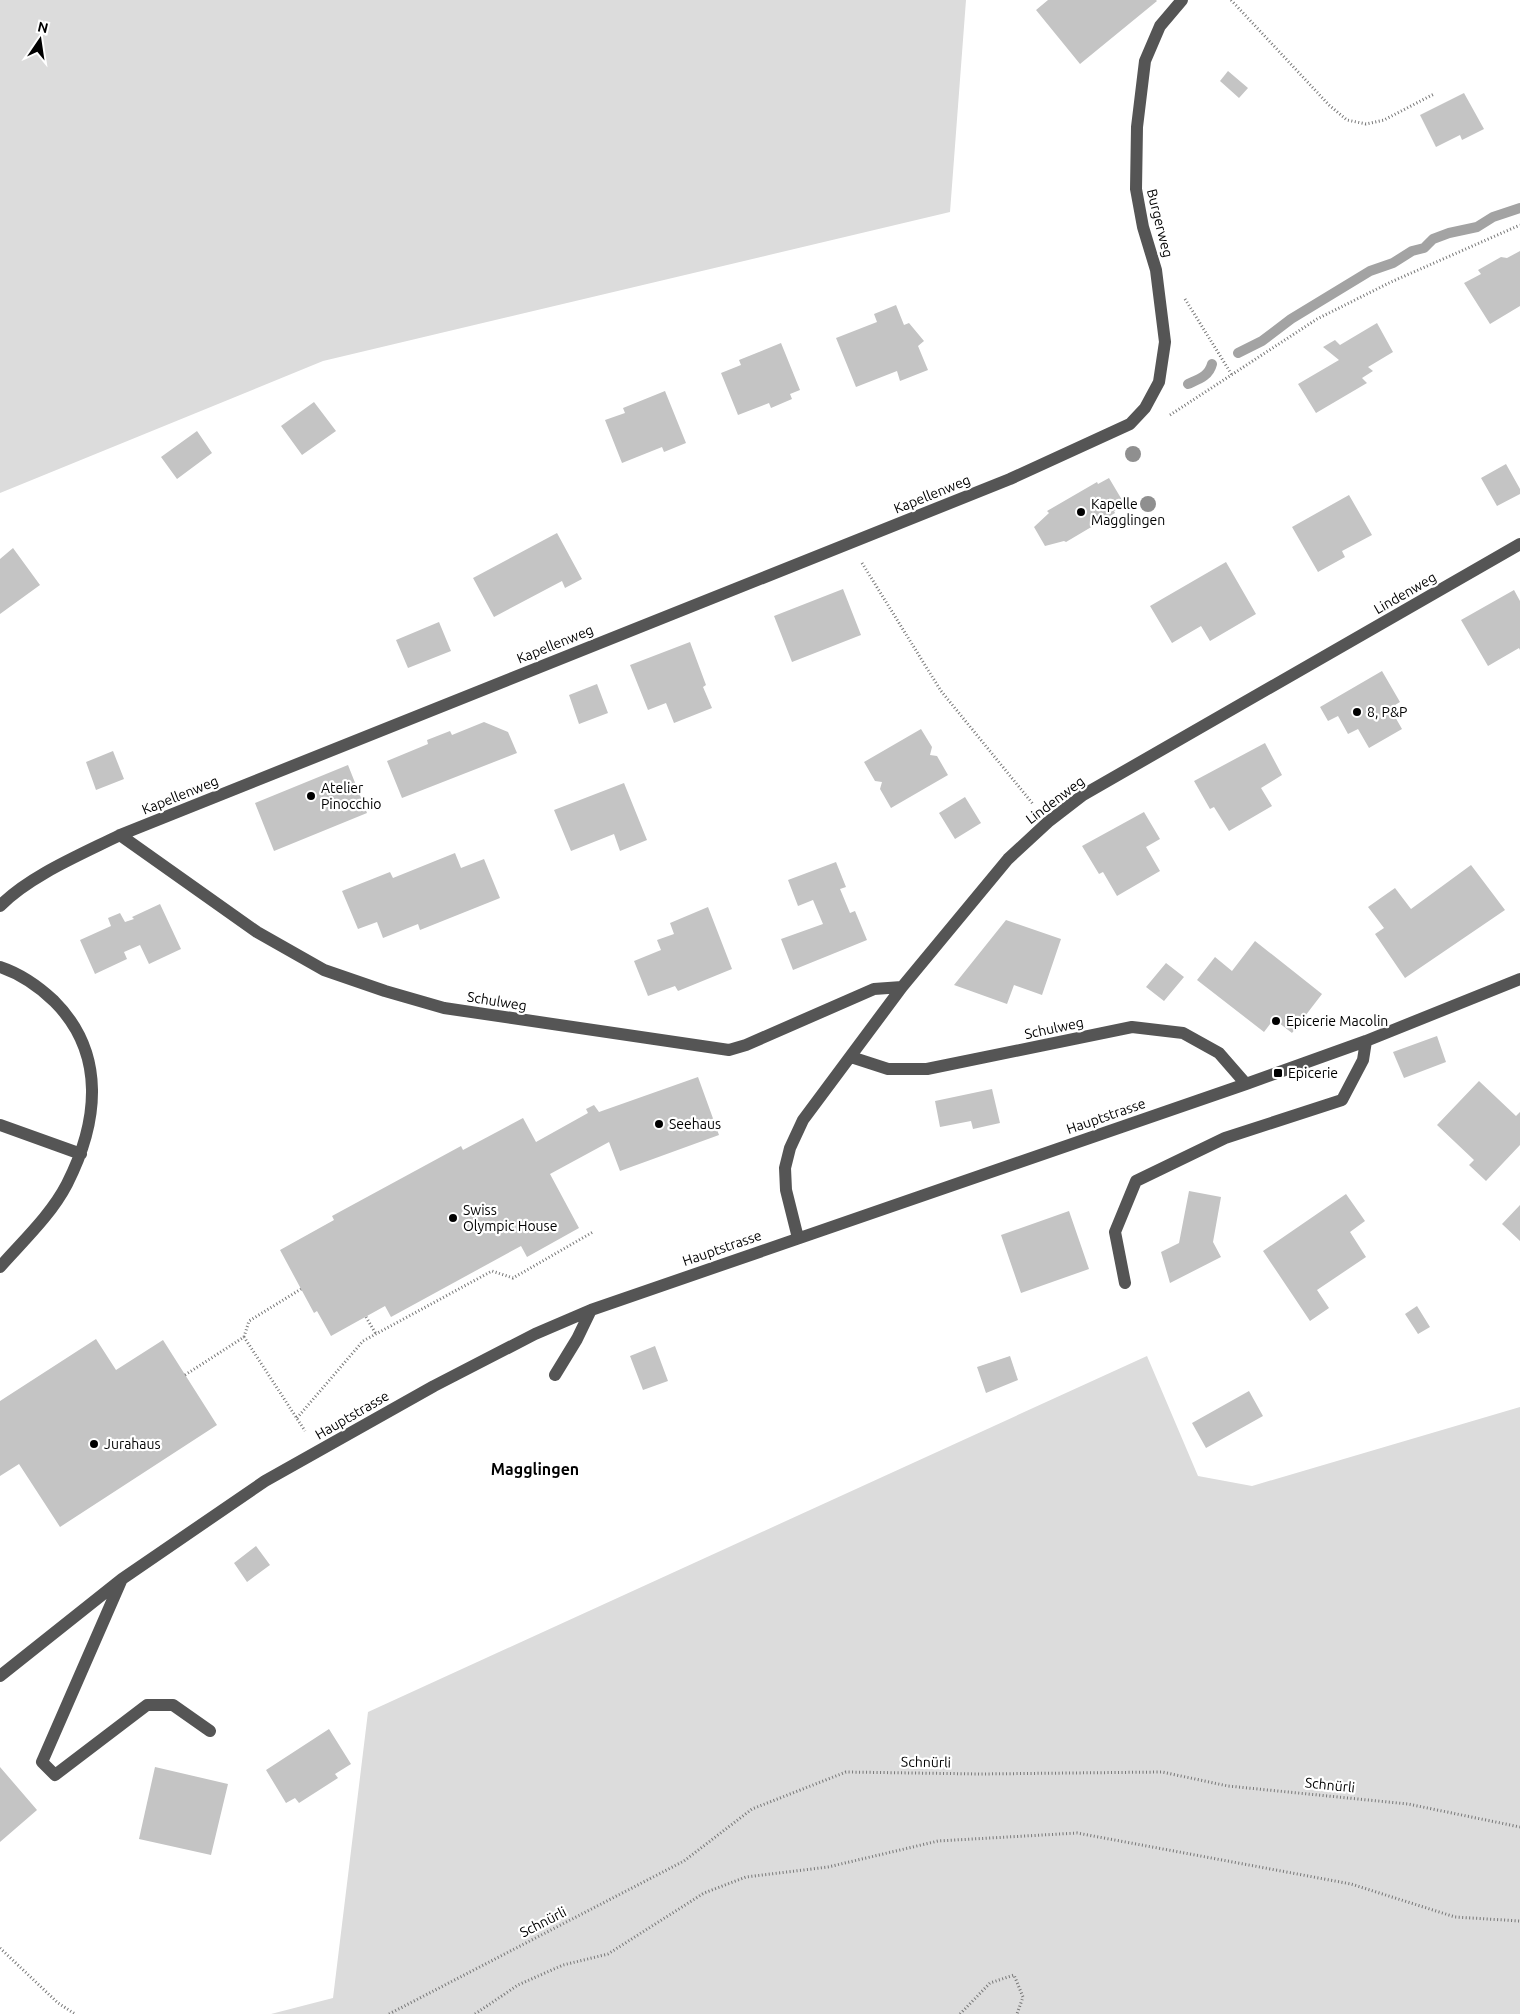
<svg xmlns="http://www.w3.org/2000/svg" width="1520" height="2014" font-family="Ubuntu,sans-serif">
<rect width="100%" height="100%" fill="#fff"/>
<!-- green -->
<path fill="#dcdcdc" d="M 0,0 L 966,0 L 950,212 L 323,361 L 0,493 Z
M 1147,1356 L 1198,1476 L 1252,1486 L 1520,1407 L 1520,2014 L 271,2014 L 333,1998 L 368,1712 Z"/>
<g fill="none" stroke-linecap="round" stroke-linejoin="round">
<!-- stream -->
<path stroke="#a3a3a3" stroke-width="10" d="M 1238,353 L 1262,341 L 1291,319 L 1370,271 L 1393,263 L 1412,251 L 1424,248 L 1433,239 L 1449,233 L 1477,227 L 1493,217 L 1520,208
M 1188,384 C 1199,379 1209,376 1212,364"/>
</g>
<!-- building -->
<path fill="#c4c4c4" d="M 1048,0 L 1156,0 L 1157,1 L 1080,64 L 1036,10 Z
M 1228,71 L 1248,88 L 1239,98 L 1220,81 Z
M 1464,93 L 1484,129 L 1462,140 L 1460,135 L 1436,147 L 1420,115 Z
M 1520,251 L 1520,306 L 1490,324 L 1464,283 L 1481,274 L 1478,270 L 1501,257 L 1507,258 Z
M 896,305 L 904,325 L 909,323 L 924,341 L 918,346 L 928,370 L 900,381 L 897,371 L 856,387 L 836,338 L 877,322 L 874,314 Z
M 1377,323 L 1393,352 L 1368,367 L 1373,371 L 1362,378 L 1367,383 L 1316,413 L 1298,384 L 1339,360 L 1323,347 L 1335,340 L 1340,345 Z
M 781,343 L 800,390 L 790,394 L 792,399 L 771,408 L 769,403 L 738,415 L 721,373 L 741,365 L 739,360 Z
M 665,391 L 686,443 L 664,452 L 662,447 L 622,463 L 605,420 L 625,413 L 623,408 Z
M 314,402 L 336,431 L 302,455 L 281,426 Z
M 197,431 L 212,453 L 177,479 L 161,457 Z
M 1506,464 L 1520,489 L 1520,494 L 1497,506 L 1481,478 Z
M 1109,478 L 1125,505 L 1114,511 L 1115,513 L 1066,542 L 1064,541 L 1045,546 L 1034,527 L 1049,513 L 1047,511 L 1097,482 L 1098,484 Z
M 1349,495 L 1372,535 L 1342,551 L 1345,557 L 1318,572 L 1292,527 Z
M 557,533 L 582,579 L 565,588 L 562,581 L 494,617 L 473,578 Z
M 13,548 L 40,585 L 0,614 L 0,559 Z
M 1226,562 L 1256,614 L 1210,641 L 1201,626 L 1172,643 L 1150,606 Z
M 843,589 L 861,635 L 792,662 L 774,616 Z
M 1514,590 L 1520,601 L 1520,650 L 1519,648 L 1488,666 L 1461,620 Z
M 439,622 L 451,651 L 408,668 L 396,640 Z
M 690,642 L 706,685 L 703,687 L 712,708 L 674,723 L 666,703 L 648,710 L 630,665 Z
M 1382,671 L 1400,702 L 1390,708 L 1402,729 L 1369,748 L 1358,729 L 1348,734 L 1338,716 L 1328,721 L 1320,707 Z
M 597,684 L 608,713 L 579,724 L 569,695 Z
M 484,722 L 508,732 L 517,753 L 402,798 L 387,761 L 428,744 L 427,740 L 450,731 L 452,735 Z
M 921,729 L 932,747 L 930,755 L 937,756 L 948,775 L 891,808 L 880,789 L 882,782 L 875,781 L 864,762 Z
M 1265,743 L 1282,775 L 1261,788 L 1272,806 L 1229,831 L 1214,807 L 1210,809 L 1194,781 Z
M 113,751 L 124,779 L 96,790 L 86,762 Z
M 348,765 L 367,813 L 274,851 L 255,803 Z
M 624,783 L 647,840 L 620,851 L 614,834 L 571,851 L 554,810 Z
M 965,797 L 981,823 L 955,839 L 939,813 Z
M 1144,812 L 1160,839 L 1146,847 L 1160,871 L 1117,896 L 1103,872 L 1099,874 L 1082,846 Z
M 455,853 L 461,868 L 484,859 L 500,898 L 420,930 L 418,924 L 383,938 L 377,922 L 358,929 L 342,891 L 390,872 L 393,878 Z
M 836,862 L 846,887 L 840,889 L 850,913 L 855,911 L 867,940 L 793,970 L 781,939 L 823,924 L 813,900 L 798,906 L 788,880 Z
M 1471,865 L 1505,910 L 1405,978 L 1375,934 L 1384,928 L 1368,907 L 1395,888 L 1411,909 Z
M 160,904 L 181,949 L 149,964 L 140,945 L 124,952 L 127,959 L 95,974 L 80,940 L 111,926 L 108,918 L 120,913 L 125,922 L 134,919 L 132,917 Z
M 708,907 L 732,969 L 678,991 L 675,986 L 648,996 L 634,961 L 661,950 L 657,940 L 674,934 L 670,923 Z
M 1006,920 L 1061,939 L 1042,995 L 1014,985 L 1007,1004 L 954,985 Z
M 1255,941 L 1322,994 L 1292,1033 L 1274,1019 L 1264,1032 L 1197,980 L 1215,957 L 1232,971 Z
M 1166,963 L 1184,977 L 1164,1001 L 1146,987 Z
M 1437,1036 L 1446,1062 L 1404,1078 L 1393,1052 Z
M 698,1077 L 719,1135 L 620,1171 L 609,1142 L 550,1174 L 579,1228 L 527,1257 L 521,1246 L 391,1317 L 385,1306 L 331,1336 L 317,1311 L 314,1313 L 280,1250 L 334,1220 L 332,1216 L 461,1146 L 463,1150 L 523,1118 L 536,1142 L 588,1113 L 586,1109 L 594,1105 L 599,1112 Z
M 1479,1081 L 1516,1116 L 1520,1112 L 1520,1145 L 1486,1181 L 1469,1165 L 1474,1160 L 1437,1125 Z
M 992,1089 L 1000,1123 L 973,1129 L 971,1121 L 940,1127 L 935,1101 Z
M 1189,1191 L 1221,1197 L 1213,1242 L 1221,1257 L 1170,1283 L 1161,1252 L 1179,1243 Z
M 1346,1194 L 1365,1221 L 1350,1232 L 1366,1257 L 1317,1290 L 1329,1308 L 1310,1321 L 1263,1251 Z
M 1520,1205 L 1520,1241 L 1502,1224 Z
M 1069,1211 L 1089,1269 L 1021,1293 L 1001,1235 Z
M 1417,1306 L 1430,1327 L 1418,1334 L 1405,1314 Z
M 96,1339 L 116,1370 L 163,1340 L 217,1425 L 60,1527 L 19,1464 L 0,1476 L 0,1401 Z
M 655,1346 L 668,1381 L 643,1390 L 630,1356 Z
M 1010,1356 L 1018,1380 L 986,1393 L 977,1367 Z
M 1249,1391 L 1263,1416 L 1206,1448 L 1192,1423 Z
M 256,1546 L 270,1565 L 247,1582 L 234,1563 Z
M 329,1729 L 351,1764 L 335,1774 L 338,1778 L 299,1803 L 295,1798 L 286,1803 L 266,1770 Z
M 0,1767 L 37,1810 L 0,1842 Z
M 155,1767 L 228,1784 L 211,1855 L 139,1839 Z"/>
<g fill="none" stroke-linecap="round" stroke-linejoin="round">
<!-- path -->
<path stroke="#777" stroke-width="3" stroke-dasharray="1 2.5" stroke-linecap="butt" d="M 1231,0 L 1329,105 L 1347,120 L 1366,124 L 1384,120 L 1434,94
M 1185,299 L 1232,375
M 1170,415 L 1317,319 L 1391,282 L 1520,225
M 862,563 L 941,691 L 1033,804
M 366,1317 L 376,1334
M 244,1337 L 249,1321 L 301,1289
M 185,1375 L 244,1337 L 305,1431
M 297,1418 L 363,1341 L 492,1271 L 513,1278 L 593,1232
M 0,1948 L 58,2003 L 75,2014
M 389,2014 L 684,1861 L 752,1809 L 846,1772 L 980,1774 L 1162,1772 L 1228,1786 L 1408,1804 L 1520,1827
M 475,2014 L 518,1985 L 563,1965 L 608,1954 L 704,1893 L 746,1877 L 828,1867 L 938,1841 L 1077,1833 L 1351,1884 L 1455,1917 L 1520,1921
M 960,2014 L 990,1983 L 1014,1975 L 1023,1997 L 1017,2014"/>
<!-- minor -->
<path stroke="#555" stroke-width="12" d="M 120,835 L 257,932 L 324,970 L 385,991 L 444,1008 L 729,1050 L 746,1045 L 874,989 L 902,987
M 0,906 C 29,876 82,854 120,835 L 1010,479 L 1130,424 L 1145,408 L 1159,382 L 1165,342 L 1156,270 L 1143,227 L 1136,189 L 1137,127 L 1145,61 L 1160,26 L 1182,0
M 0,967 C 21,974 38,986 54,1001 C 107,1054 98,1123 67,1184 C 51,1215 23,1241 0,1267
M 851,1057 L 888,1069 L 927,1069 L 1132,1027 L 1183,1033 L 1219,1053 L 1246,1084
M 0,1125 L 81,1154
M 798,1238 L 786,1190 L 785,1168 L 790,1148 L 803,1120 L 902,987 L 1008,859 L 1048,822 L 1083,795 L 1520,544
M 1125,1283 L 1115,1232 L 1136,1181 L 1225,1138 L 1342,1100 L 1363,1060 L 1366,1041
M 555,1375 L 577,1339 L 591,1310
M 121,1581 L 42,1762 L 55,1775 L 147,1705 L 173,1705 L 210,1731
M 0,1676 L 122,1579 L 265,1481 L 434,1386 L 535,1334 L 591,1310 L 1246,1084 L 1366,1041 L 1520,979"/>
</g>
<!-- trees -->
<g fill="#8f8f8f">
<circle cx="1133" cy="454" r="8"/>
<circle cx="1148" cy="504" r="8"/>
</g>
<!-- markers -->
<g fill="#000" stroke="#fff" stroke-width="2">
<circle cx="1081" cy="512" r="5"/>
<circle cx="1357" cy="712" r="5"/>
<circle cx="311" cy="796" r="5"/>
<circle cx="1276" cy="1021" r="5"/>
<rect x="1273" y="1068" width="10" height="10" rx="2.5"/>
<circle cx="659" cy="1124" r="5"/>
<circle cx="453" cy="1218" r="5"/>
<circle cx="94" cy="1444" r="5"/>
</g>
<g text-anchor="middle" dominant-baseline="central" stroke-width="4.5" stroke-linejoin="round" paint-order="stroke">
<!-- street labels -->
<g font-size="14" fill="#000" stroke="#fff">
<text transform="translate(1160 223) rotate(76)">Burgerweg</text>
<text transform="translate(932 494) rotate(-22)">Kapellenweg</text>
<text transform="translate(1405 593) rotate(-30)">Lindenweg</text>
<text transform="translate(555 644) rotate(-22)">Kapellenweg</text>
<text transform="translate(180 795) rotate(-22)">Kapellenweg</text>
<text transform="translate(1055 800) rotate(-37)">Lindenweg</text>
<text transform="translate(497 1001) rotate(9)">Schulweg</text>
<text transform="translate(1054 1028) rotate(-12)">Schulweg</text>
<text transform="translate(1106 1116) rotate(-19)">Hauptstrasse</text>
<text transform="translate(722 1248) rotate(-19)">Hauptstrasse</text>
<text transform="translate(352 1415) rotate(-30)">Hauptstrasse</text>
<text transform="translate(926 1762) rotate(1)">Schnürli</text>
<text transform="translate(1330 1785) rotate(6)">Schnürli</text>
<text transform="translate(543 1922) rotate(-27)">Schnürli</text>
</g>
<!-- poi labels -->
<g font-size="14" fill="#000" stroke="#fff" text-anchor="start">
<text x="1091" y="504">Kapelle<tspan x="1091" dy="16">Magglingen</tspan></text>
<text x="1367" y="712">8, P&amp;P</text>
<text x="321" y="788">Atelier<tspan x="321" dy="16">Pinocchio</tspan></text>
<text x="1286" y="1021">Epicerie Macolin</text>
<text x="1288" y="1073">Epicerie</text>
<text x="669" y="1124">Seehaus</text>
<text x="463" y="1210">Swiss<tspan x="463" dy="16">Olympic House</tspan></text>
<text x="104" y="1444">Jurahaus</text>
</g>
<!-- quarter labels -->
<g font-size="16" font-weight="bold" fill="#000" stroke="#fff">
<text x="535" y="1469">Magglingen</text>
</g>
</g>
<!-- north arrow -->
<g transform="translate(40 40) rotate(13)" stroke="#ffffff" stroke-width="4" paint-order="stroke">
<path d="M0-4L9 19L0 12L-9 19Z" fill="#000000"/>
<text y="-8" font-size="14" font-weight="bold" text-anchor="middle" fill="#000000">N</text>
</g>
</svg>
